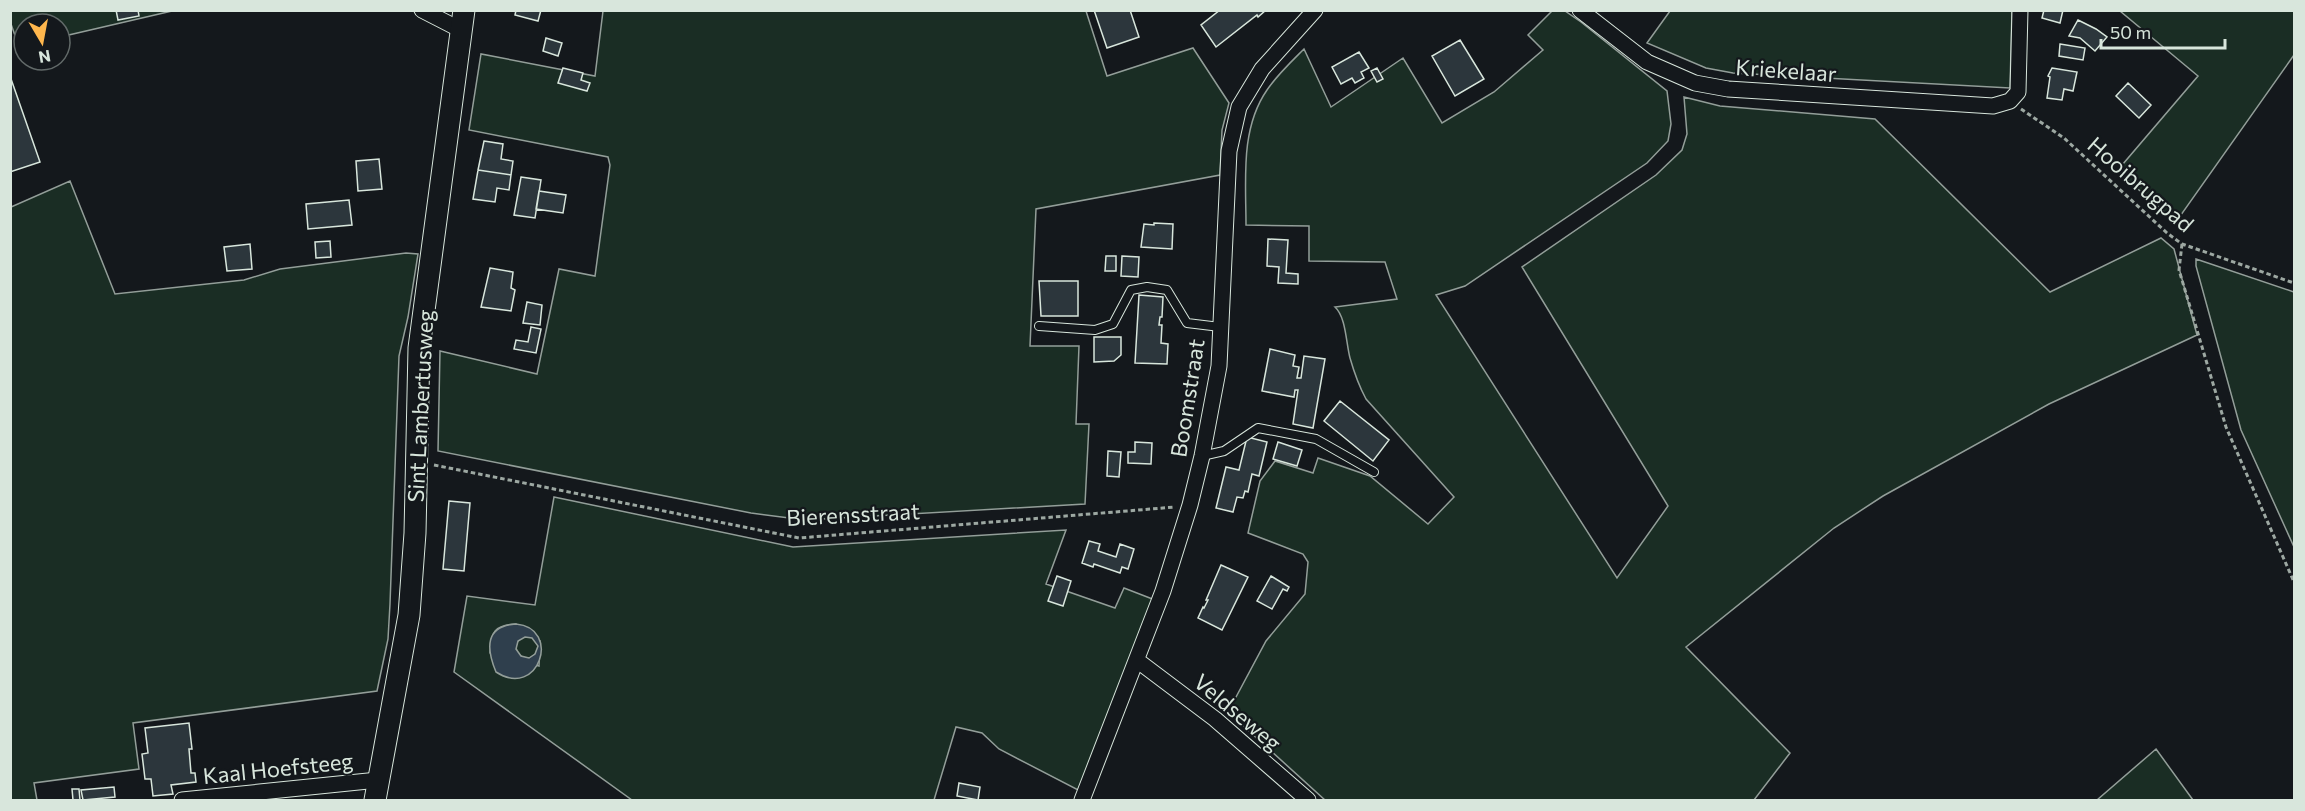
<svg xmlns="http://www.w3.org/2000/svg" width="2305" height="811" font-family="Commissioner,sans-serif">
<rect width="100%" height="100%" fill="#14181c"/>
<!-- green -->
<path fill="#1a2d24" stroke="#939e99" stroke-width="1.5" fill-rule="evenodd" d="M 11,11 L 172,11 L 60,37 L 60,24 L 24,24 L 24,46 L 19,47 L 11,24 Z
M 603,11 L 1086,11 L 1107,76 L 1193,48 L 1229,103 L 1222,130 L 1220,175 L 1036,209 L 1030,346 L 1079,346 L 1076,424 L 1089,424 L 1085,504 L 805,520 L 751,513 L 438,451 L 440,351 L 537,374 L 559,269 L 595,276 L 610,165 L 608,157 L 469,130 L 481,54 L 595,76 Z
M 1552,11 L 1565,11 L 1581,22 L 1667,91 L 1671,124 L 1668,141 L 1647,163 L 1465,286 L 1436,295 L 1617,578 L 1668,506 L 1522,267 L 1656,175 L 1682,150 L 1687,134 L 1684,97 L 1720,106 L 1875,119 L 2050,292 L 2161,238 L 2174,249 L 2197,335 L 2049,404 L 1883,496 L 1834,528 L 1686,647 L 1790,753 L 1754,800 L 1325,800 L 1228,712 L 1266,641 L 1305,594 L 1308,562 L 1303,554 L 1248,533 L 1260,481 L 1275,461 L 1313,473 L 1318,458 L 1370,476 L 1428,524 L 1454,497 L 1366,399 C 1359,386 1354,372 1350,358 C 1346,343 1346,317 1335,307 L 1397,299 L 1385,262 L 1309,261 L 1309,226 L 1246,225 C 1246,180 1240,129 1267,90 C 1277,75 1292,61 1304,49 L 1331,107 L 1403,58 L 1442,123 L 1494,92 L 1543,50 L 1528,35 Z
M 1670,11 L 2012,11 L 2010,88 L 1733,73 L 1706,68 L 1647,43 Z
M 2120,11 L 2294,11 L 2294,55 L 2176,222 L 2117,171 L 2198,76 Z
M 70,181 L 115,294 L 244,280 L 280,269 L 406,253 L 418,254 L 408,317 L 399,356 L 390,604 L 388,639 L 377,691 L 133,723 L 139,769 L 34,783 L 37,800 L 11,800 L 11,207 Z
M 2196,259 L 2294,292 L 2294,547 L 2241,430 L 2196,266 Z
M 554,497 L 793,547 L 1066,530 L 1046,584 L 1115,608 L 1124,588 L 1155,600 L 1080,791 L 999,749 L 982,733 L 956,727 L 934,800 L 632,800 L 454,672 L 467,596 L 535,605 ZM 516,624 L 540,641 L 539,666 L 490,653 C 490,632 495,625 516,624 Z
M516 647a11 11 0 1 1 22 0a11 11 0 1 1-22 0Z
M 2156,749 L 2193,800 L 2097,800 Z"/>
<!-- water -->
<path fill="#2f3f4d" stroke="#939e99" stroke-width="1.5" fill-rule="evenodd" d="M 516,624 C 562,628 539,700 496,672 C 486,648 485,626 516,624 ZM 525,637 L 532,638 L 538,646 L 535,654 L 529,658 L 521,656 L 516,649 L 518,641 Z"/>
<!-- building -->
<path fill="#2c363c" stroke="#d8e6dc" stroke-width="1.5" d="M 116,10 L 138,10 L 139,16 L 118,20 Z
M 516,10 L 541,10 L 538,21 L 515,15 Z
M 1094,10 L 1130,10 L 1139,37 L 1107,48 Z
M 1220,10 L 1266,10 L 1258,17 L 1257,15 L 1216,47 L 1201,25 Z
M 2044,10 L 2063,10 L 2060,23 L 2042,18 Z
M 2078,20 L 2096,29 L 2107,37 L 2095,51 L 2080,38 L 2069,36 Z
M 546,38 L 562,43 L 558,56 L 543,51 Z
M 1460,40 L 1484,79 L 1455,96 L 1432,56 Z
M 2060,44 L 2085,48 L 2083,60 L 2059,56 Z
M 1359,52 L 1369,68 L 1361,72 L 1364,78 L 1355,83 L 1352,78 L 1341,84 L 1332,67 Z
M 563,68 L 583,73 L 581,80 L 590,83 L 587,91 L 558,83 Z
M 1377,68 L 1383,79 L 1377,82 L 1371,71 Z
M 2052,68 L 2077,72 L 2073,91 L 2064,89 L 2062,100 L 2047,98 L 2050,77 L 2048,76 Z
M 10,76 L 40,162 L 10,172 Z
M 2128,83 L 2151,105 L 2139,118 L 2116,96 Z
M 484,141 L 503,144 L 501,159 L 513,161 L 511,175 L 478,170 Z
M 379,159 L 382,189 L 358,191 L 356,161 Z
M 478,170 L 511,175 L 509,190 L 497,188 L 495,202 L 473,199 Z
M 521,177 L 541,180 L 535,218 L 514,215 Z
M 539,191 L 566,195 L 563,213 L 536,209 Z
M 349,200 L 352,225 L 308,229 L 306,204 Z
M 1154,223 L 1173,224 L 1172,249 L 1141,247 L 1144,224 L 1154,225 Z
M 1268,239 L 1288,240 L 1286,273 L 1298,274 L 1298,284 L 1278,283 L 1279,267 L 1267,266 Z
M 330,241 L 331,257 L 316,258 L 315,242 Z
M 250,244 L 252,269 L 227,271 L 224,247 Z
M 1106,256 L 1116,256 L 1116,271 L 1105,271 Z
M 1122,256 L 1139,257 L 1138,277 L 1121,276 Z
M 490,268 L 513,272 L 511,288 L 515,290 L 511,311 L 481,307 Z
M 1039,281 L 1078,281 L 1078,316 L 1041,316 Z
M 1139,295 L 1163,297 L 1162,317 L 1160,317 L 1159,325 L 1162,325 L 1161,343 L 1168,344 L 1167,364 L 1135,363 Z
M 527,302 L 542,305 L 540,325 L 523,323 Z
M 531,327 L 541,329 L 536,353 L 514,349 L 516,340 L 528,342 Z
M 1094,337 L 1121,337 L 1121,355 L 1114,361 L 1094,362 Z
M 1270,349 L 1295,355 L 1293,366 L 1299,367 L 1297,378 L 1301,378 L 1304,356 L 1325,359 L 1313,428 L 1293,424 L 1298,390 L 1295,390 L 1294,397 L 1262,391 Z
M 1340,401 L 1389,440 L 1373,461 L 1324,421 Z
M 1247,437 L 1267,442 L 1259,476 L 1252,474 L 1248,492 L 1245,491 L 1243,498 L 1237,497 L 1233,512 L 1216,508 L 1226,467 L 1239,470 Z
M 1135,442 L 1152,443 L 1151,464 L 1128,463 L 1128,452 L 1135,452 Z
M 1278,442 L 1302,450 L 1297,466 L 1273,459 Z
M 1108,451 L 1121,452 L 1119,477 L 1107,476 Z
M 449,501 L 470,503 L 464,571 L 443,569 Z
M 1089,541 L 1100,544 L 1098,551 L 1116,557 L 1120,544 L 1134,549 L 1128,569 L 1122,567 L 1120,573 L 1094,564 L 1093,567 L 1082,563 Z
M 1221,565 L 1248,577 L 1222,630 L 1198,618 L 1203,607 L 1204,608 L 1208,600 L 1206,600 Z
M 1057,576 L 1071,581 L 1063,606 L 1048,601 Z
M 1271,576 L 1289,587 L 1287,591 L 1283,589 L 1272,609 L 1257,601 Z
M 189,723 L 192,749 L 189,749 L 191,773 L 195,773 L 196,782 L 171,785 L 173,794 L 153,796 L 151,779 L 145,779 L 142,754 L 148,753 L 145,728 Z
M 959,783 L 980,787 L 978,800 L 957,796 Z
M 114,787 L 115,797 L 83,800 L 81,790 Z
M 72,789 L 79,789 L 80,800 L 73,800 Z"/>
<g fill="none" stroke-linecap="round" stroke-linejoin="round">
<!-- lane casing -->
<g stroke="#d8e6dc" stroke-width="10">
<path id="lane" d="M 1039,326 L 1095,330 L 1113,324 L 1131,290 L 1147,287 L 1167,290 L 1187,323 L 1220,327
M 1202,456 L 1224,451 L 1258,428 L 1316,439 L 1374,472"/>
</g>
<!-- street casing -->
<g stroke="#d8e6dc" stroke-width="17">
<path id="street" d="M 422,10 L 461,30
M 1580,10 L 1647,62 L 1695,83 L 1728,89 L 1993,106 L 2010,101 L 2018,92 L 2020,10
M 1138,661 L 1215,719 L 1308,800
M 182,800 L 378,780
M 1082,800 L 1163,591 L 1190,505 L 1202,456 L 1219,366 L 1229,151 L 1239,107 L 1262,69 L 1315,10"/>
</g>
<!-- secondary casing -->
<g stroke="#d8e6dc" stroke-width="23">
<path id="secondary" d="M 375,800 L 409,615 L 415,533 L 419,348 L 464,10"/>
</g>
<!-- path -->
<path stroke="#9da8a2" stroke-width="3" stroke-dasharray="4.5 3" stroke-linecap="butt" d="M 2021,109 L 2064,138 L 2167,233 L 2182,244 L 2294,283
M 2182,244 L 2179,270 L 2226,427 L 2294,582
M 434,465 L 799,538 L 1175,507"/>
<!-- lane -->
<use href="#lane" stroke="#14181c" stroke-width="8"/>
<!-- street -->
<use href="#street" stroke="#14181c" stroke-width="15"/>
<!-- secondary -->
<use href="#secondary" stroke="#14181c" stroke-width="21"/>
</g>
<g text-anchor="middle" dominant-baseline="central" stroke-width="4.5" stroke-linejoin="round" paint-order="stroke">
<!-- street labels -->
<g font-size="22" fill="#d8e6dc" stroke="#14181c">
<text transform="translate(1786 70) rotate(4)">Kriekelaar</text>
<text transform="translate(2141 184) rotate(41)">Hooibrugpad</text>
<text transform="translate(1187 398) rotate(-81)">Boomstraat</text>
<text transform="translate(420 406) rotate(-87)">Sint Lambertusweg</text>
<text transform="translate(853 514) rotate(-3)">Bierensstraat</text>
<text transform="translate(1238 712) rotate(40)">Veldseweg</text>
<text transform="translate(278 768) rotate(-6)">Kaal Hoefsteeg</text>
</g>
</g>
<!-- border -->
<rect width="2305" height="811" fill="none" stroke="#d8e6dc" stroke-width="24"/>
<!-- north arrow -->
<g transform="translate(42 42) rotate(170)"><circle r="28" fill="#14181c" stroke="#626a69" stroke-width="1.5"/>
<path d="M0-4.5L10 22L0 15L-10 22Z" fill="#ffb74d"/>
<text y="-9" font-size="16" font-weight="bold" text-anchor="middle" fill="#d8e6dc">N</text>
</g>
<!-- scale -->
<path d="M2101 39v9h124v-9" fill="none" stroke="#d8e6dc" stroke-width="3"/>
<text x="2110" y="39" font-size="18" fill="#d8e6dc" stroke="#14181c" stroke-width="4.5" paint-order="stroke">50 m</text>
</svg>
